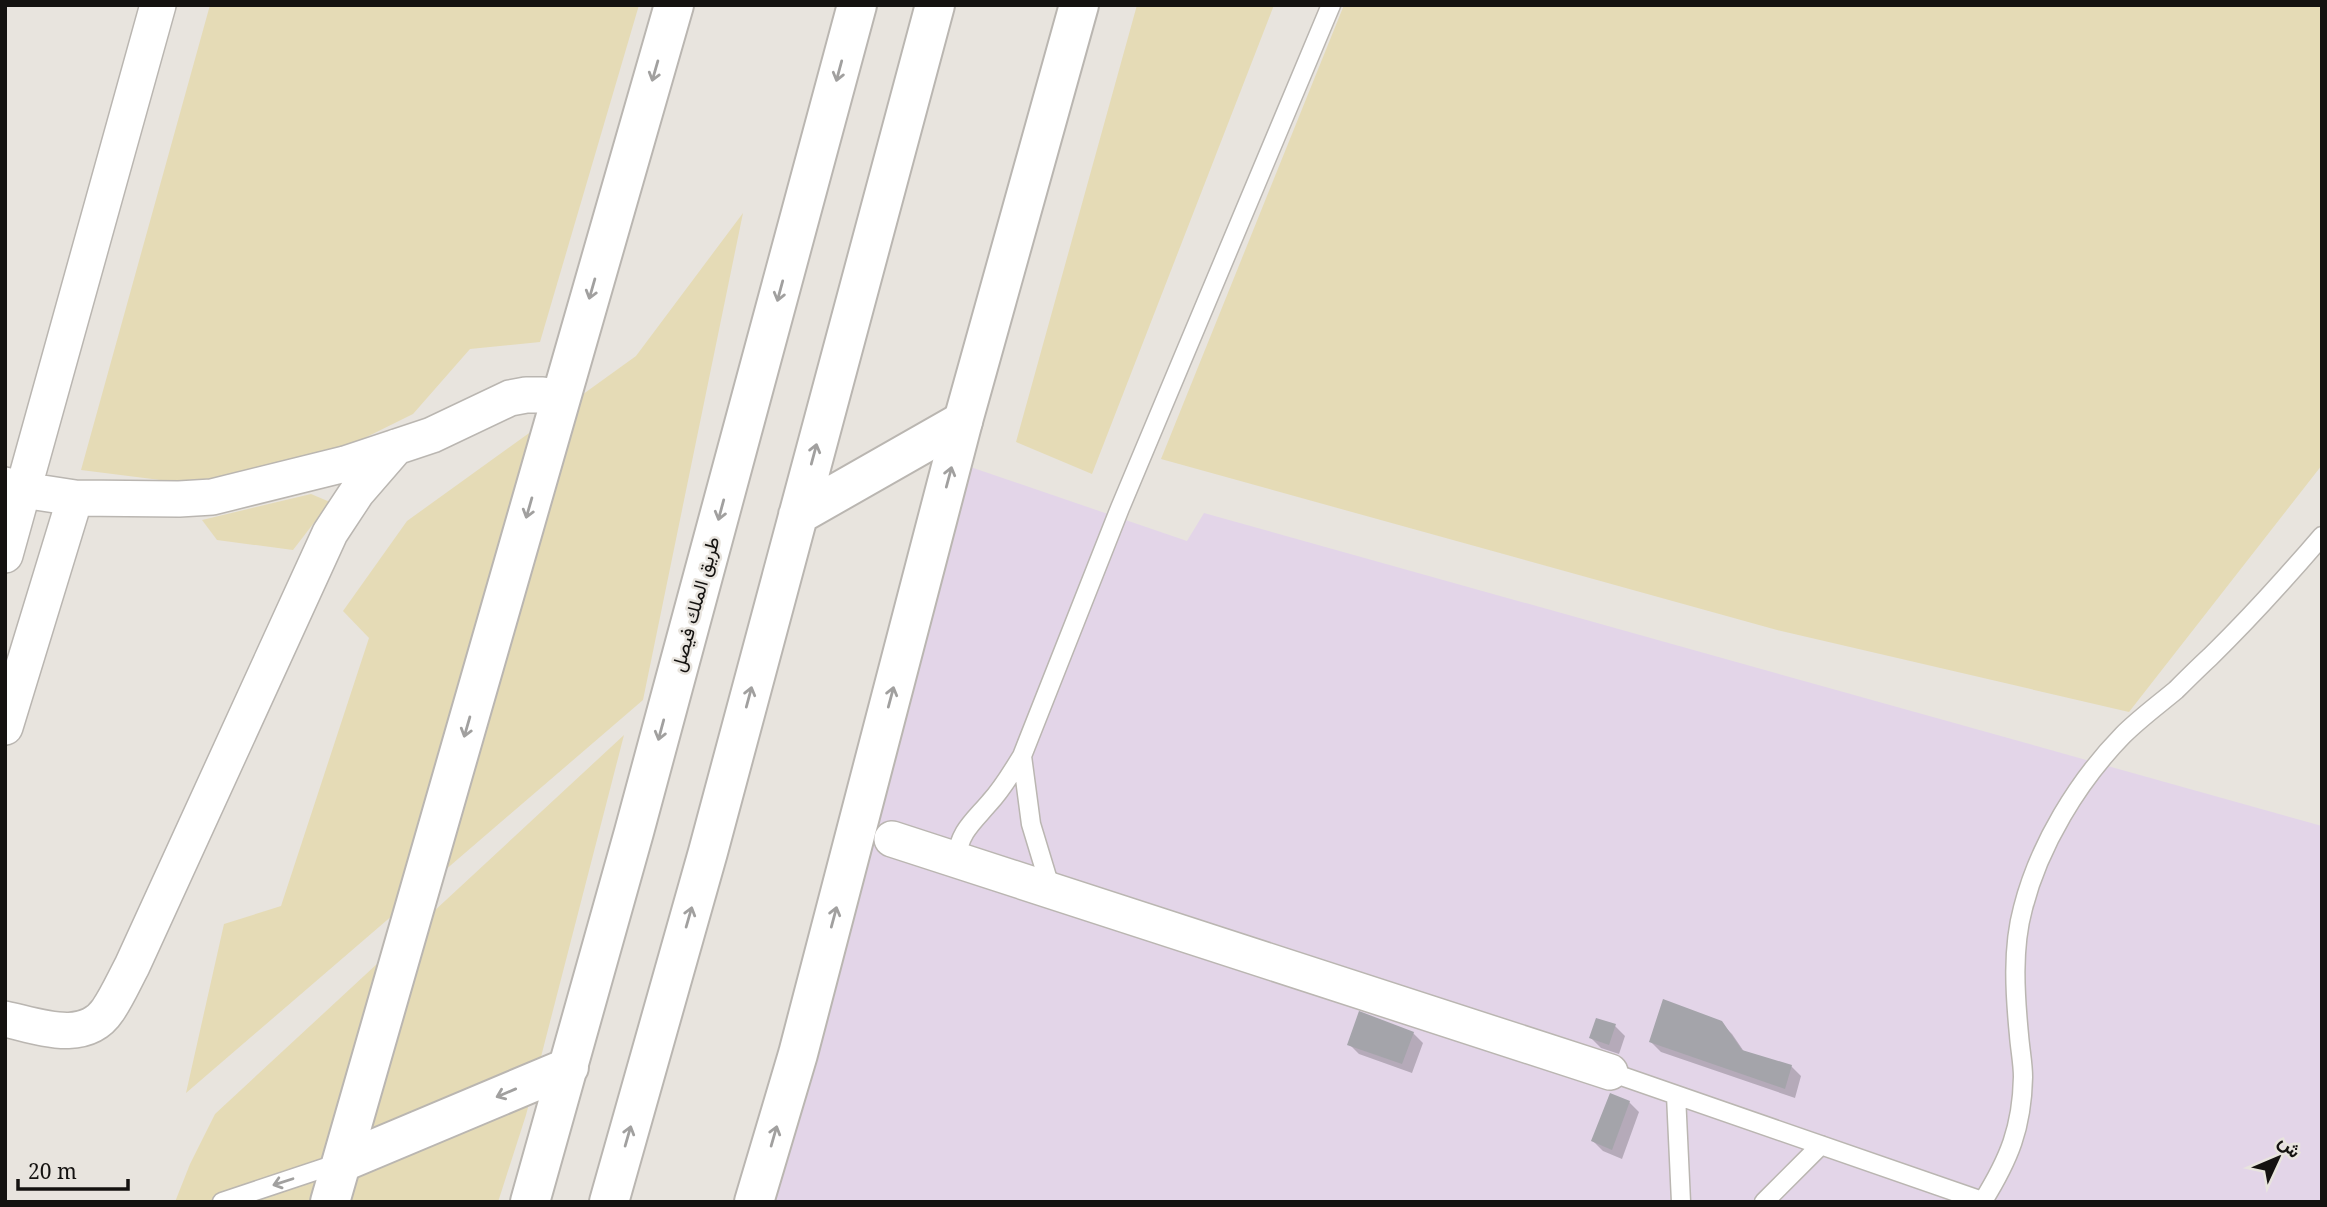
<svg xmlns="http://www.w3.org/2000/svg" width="2327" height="1207" font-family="'Noto Serif',Vazirmatn,serif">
<rect width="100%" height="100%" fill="#e8e4de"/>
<!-- commercial -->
<path fill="#e3d5e8" d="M 950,460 L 1187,541 L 1204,513 L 2322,826 L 2322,1202 L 743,1202 Z"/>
<!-- sand -->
<path fill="#e5dbb6" d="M 210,5 L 639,5 L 540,342 L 470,349 L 413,414 L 314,463 L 192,484 L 81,470 Z
M 1137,5 L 1274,5 L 1092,474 L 1016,442 Z
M 1344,5 L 2322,5 L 2322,465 L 2129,712 L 1777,630 L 1161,459 Z
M 743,213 L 643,700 L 186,1093 L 224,924 L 281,906 L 369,638 L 343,611 L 407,521 L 636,356 Z
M 311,494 L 330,502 L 293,550 L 217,540 L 202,520 Z
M 624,735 L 526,1115 L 498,1202 L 175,1202 L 190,1164 L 215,1114 Z"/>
<!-- shadow -->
<path fill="#0003" d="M 1721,1023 L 1732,1034 L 1745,1053 L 1791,1066 L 1801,1076 L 1795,1098 L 1661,1052 L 1651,1042 Z
M 1615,1026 L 1625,1036 L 1619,1054 L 1601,1048 L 1591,1038 Z
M 1413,1033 L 1423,1043 L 1412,1073 L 1359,1054 L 1349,1044 Z
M 1629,1102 L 1639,1112 L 1622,1159 L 1603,1151 L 1593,1141 Z"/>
<!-- building -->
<path fill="#a4a4aa" d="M 1663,999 L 1722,1021 L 1742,1050 L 1792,1065 L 1785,1089 L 1649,1042 Z
M 1359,1011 L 1414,1032 L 1402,1064 L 1347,1045 Z
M 1596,1018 L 1616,1024 L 1609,1045 L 1589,1038 Z
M 1610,1093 L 1630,1101 L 1612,1150 L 1591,1141 Z"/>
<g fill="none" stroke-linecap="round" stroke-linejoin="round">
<!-- lane casing -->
<g stroke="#bab6b1" stroke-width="21">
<path id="lane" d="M 1022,756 L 1031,824 L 1051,890
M 956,859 C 960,831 972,823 990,802 C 1003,788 1012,772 1022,756 L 1120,508 L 1331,5
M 1610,1072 L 1985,1202
M 1676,1095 L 1681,1202
M 1983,1201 C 2009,1159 2022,1128 2023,1077 C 2023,1063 2020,1049 2019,1035 C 2015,994 2012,948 2023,908 C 2039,845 2078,781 2123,735 C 2139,719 2158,705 2176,690 C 2187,679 2198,668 2210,657 C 2249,619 2286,578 2322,536
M 222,1202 L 339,1163
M 1764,1202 L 1821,1145"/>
</g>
<!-- street casing -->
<g stroke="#bab6b1" stroke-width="38">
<path id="street" d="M 5,485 L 23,490 L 75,498 L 179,499 L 212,497 L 345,464 L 432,435 L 510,398 L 526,395 L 543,395 L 560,399
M 5,555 L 158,5
M 5,727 L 75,498
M 892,839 L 1610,1072
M 5,1019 C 38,1026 85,1045 108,1010 C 117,997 124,981 132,966 L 330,533 L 357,492 L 396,447"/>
</g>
<!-- secondary casing -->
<g stroke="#bab6b1" stroke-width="42">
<path id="secondary" d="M 330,1202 L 674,5
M 754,1202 L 798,1054 L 963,421 L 1079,5"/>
</g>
<!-- primary casing -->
<g stroke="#bab6b1" stroke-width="42">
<path id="primary" d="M 798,515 L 963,421
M 343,1162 L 569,1067
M 530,1202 L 634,832 L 857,5
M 609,1202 L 708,852 L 935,5"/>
</g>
<!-- lane -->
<use href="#lane" stroke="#fff" stroke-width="18"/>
<!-- street -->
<use href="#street" stroke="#fff" stroke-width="35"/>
<!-- secondary -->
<use href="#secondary" stroke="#fff" stroke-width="38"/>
<!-- primary -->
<use href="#primary" stroke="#fff" stroke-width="38"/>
</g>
<!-- one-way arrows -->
<defs><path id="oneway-shaft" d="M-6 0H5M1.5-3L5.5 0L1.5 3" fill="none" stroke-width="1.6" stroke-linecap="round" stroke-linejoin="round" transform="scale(1.75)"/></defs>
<g stroke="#a1a09f">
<use href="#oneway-shaft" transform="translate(655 71) rotate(106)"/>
<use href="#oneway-shaft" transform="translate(839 71) rotate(105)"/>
<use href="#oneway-shaft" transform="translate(592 289) rotate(106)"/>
<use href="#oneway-shaft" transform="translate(780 291) rotate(105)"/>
<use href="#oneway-shaft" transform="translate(814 454) rotate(-75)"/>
<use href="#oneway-shaft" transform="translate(949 477) rotate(-75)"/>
<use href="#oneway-shaft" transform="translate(529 508) rotate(106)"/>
<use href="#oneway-shaft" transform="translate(721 510) rotate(105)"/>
<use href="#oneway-shaft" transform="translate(749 697) rotate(-75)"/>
<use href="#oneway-shaft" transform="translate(891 697) rotate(-75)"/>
<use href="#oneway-shaft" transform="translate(467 727) rotate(106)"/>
<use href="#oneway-shaft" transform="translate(661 730) rotate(105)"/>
<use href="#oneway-shaft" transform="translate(689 917) rotate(-74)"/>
<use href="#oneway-shaft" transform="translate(834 917) rotate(-75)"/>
<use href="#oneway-shaft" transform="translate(506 1093) rotate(157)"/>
<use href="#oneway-shaft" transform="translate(628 1136) rotate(-74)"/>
<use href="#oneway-shaft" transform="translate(774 1136) rotate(-74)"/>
<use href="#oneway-shaft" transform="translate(283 1182) rotate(162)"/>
</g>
<g text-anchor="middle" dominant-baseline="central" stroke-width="5" stroke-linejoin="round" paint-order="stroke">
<!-- street labels -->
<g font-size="19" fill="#141210" stroke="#e8e4de">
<text transform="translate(695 604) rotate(-75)">طريق الملك فيصل</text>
</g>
</g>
<!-- border -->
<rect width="2327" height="1207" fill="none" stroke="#141210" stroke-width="14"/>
<!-- north arrow -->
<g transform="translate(2278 1158) rotate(46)" stroke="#e8e4de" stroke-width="5" paint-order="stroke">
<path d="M0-5L12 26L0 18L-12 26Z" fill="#141210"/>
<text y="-10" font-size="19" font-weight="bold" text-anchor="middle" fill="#141210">ش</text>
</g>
<!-- scale -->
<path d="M18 1179v10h110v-10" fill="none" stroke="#141210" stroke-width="3.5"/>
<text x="28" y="1179" font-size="21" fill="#141210" stroke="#e8e4de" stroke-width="5" paint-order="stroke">20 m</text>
</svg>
